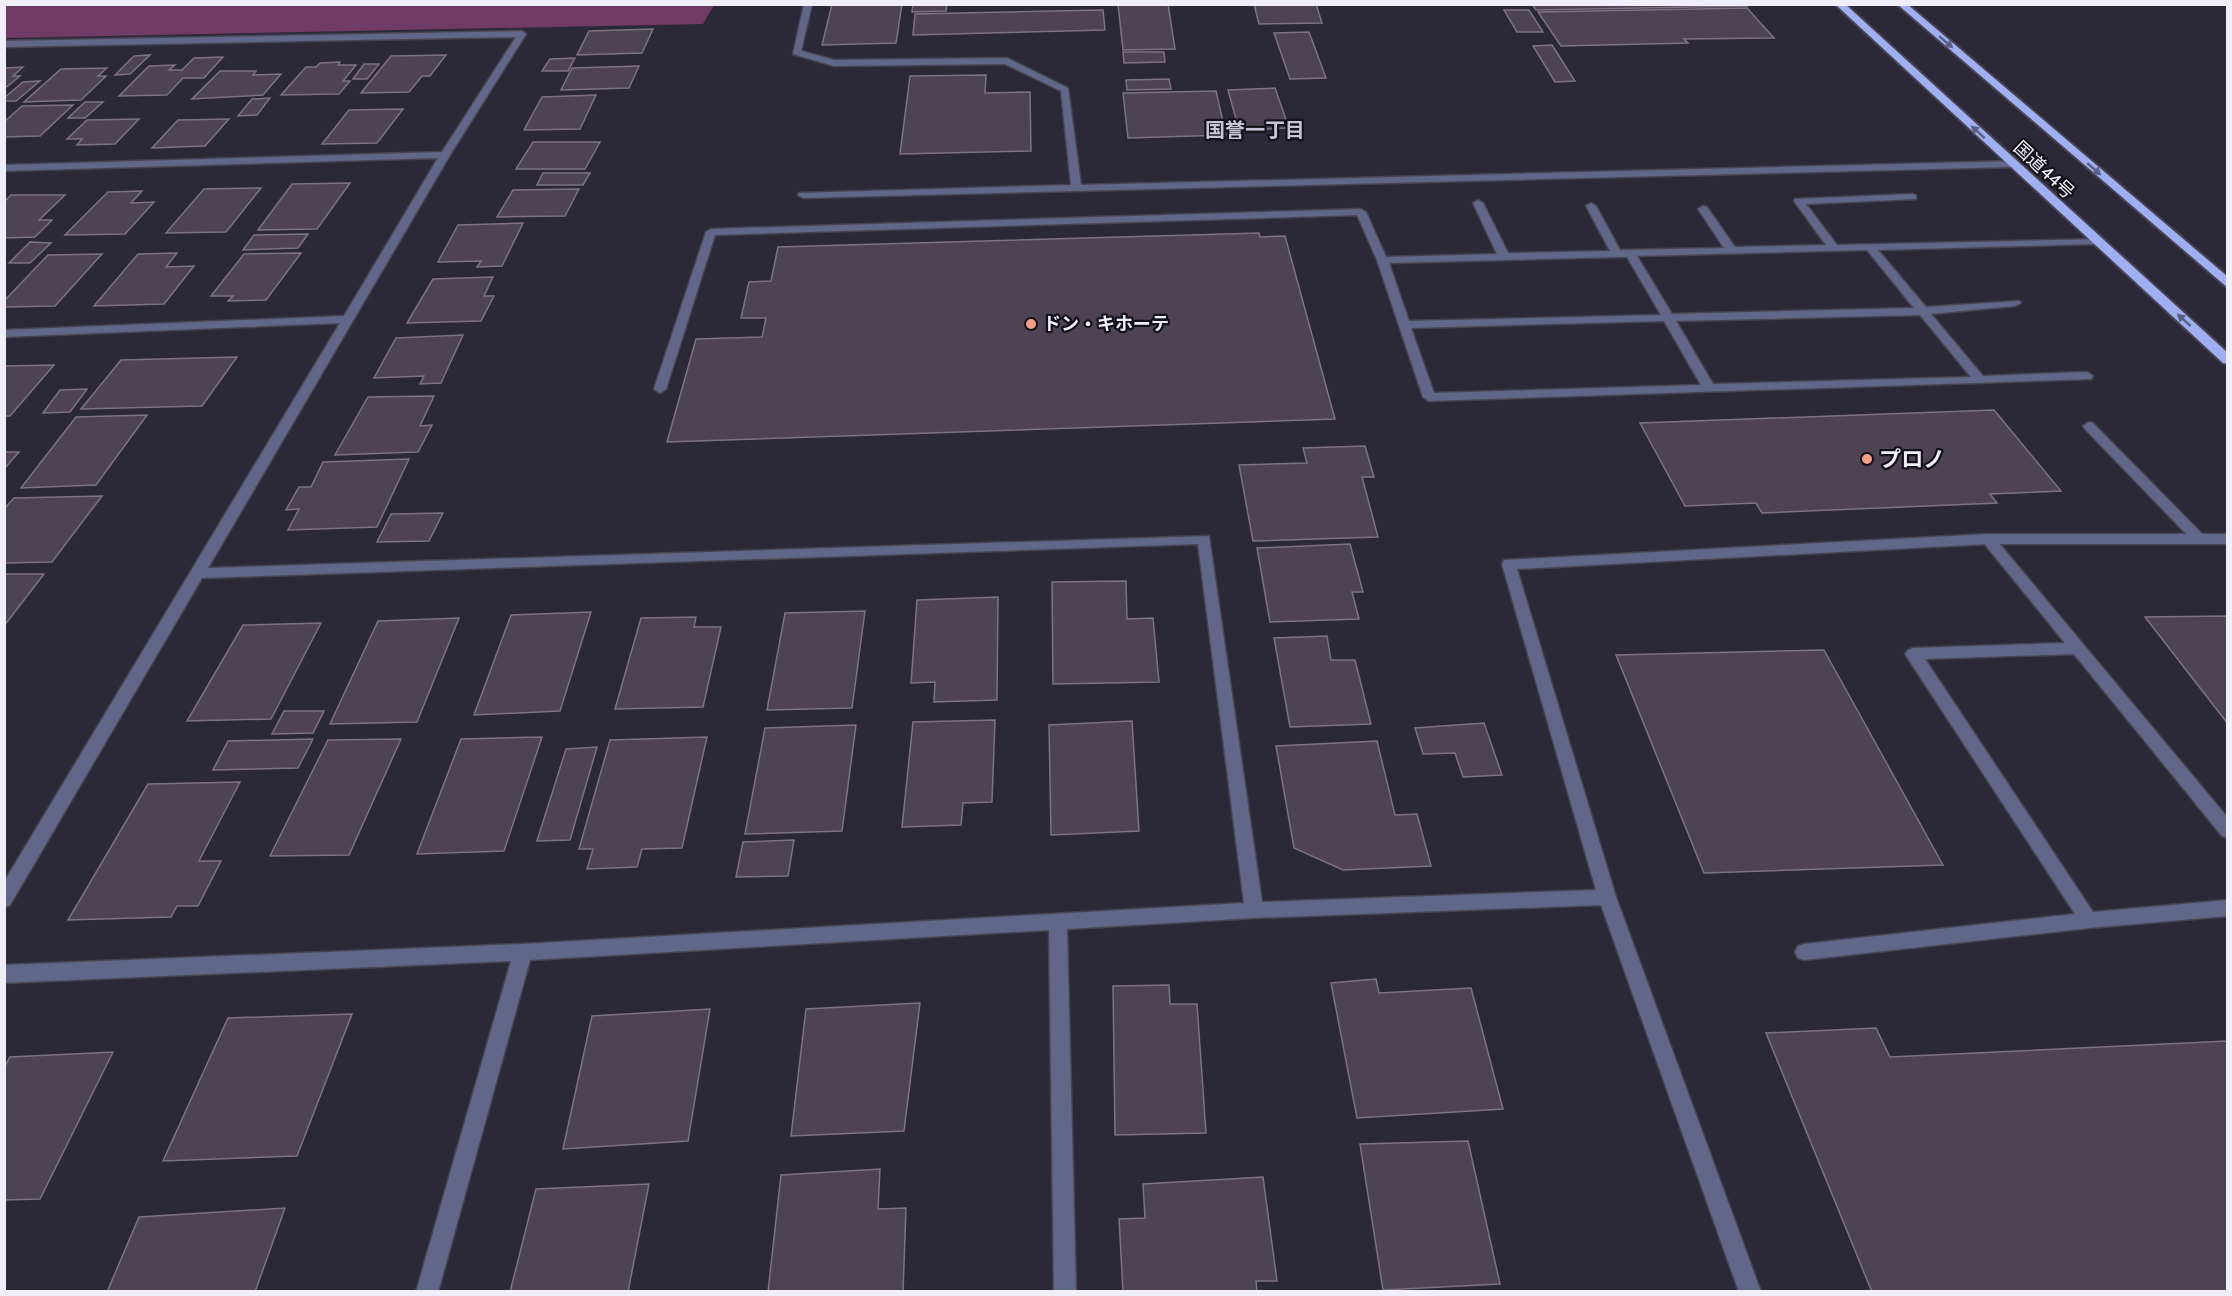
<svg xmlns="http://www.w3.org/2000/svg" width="2232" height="1296" font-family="Cabin,'Noto Sans JP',sans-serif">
<rect width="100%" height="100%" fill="#2b2837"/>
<!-- green -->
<path fill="#703b65" d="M 4,5 L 5,4 L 714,5 L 703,24 L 5,38 Z"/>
<!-- building -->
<path fill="#4d4352" stroke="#7e7383" stroke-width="1.5" d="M 832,4 L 902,4 L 896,43 L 822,45 Z
M 913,4 L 947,4 L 946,11 L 912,12 Z
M 1118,4 L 1168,4 L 1175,49 L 1123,50 Z
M 1254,4 L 1316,4 L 1322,23 L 1259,24 Z
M 1532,4 L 1746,4 L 1747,6 L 1536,10 Z
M 1747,8 L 1774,38 L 1684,39 L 1688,43 L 1561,46 L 1538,12 Z
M 1103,10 L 1105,30 L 913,35 L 915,14 Z
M 1504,10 L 1529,10 L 1543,32 L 1517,32 Z
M 653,29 L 642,53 L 577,55 L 589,31 Z
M 1309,32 L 1326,78 L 1290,79 L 1274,33 Z
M 1552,45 L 1575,81 L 1555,82 L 1533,46 Z
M 1123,52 L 1164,52 L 1165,62 L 1124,63 Z
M 150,55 L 130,74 L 115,75 L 134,56 Z
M 446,55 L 430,76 L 422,76 L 409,92 L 361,93 L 391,56 Z
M 223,57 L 204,78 L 183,78 L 167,95 L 119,96 L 149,66 L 175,65 L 169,70 L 182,70 L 194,58 Z
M 575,58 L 568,71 L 542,71 L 550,59 Z
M 340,62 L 338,65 L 356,65 L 343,81 L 350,81 L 339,94 L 281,95 L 306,67 L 316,67 L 320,63 Z
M 364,64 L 379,64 L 367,79 L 353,79 Z
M 639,66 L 629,88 L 561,90 L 572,68 Z
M 23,67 L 13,76 L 20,76 L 4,89 L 4,68 Z
M 107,68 L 98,76 L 106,76 L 81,100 L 24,102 L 61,69 Z
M 220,71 L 256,71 L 253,75 L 281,74 L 263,95 L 192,99 Z
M 986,75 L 985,93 L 1030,92 L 1031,151 L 900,154 L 910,76 Z
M 1169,79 L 1171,89 L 1127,90 L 1126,80 Z
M 40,81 L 16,101 L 4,101 L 4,98 L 23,82 Z
M 1275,88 L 1289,128 L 1239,130 L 1228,90 Z
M 1216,91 L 1226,135 L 1128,138 L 1123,93 Z
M 596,95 L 580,129 L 524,130 L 542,97 Z
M 270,98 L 257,115 L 238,116 L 252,99 Z
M 85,102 L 103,102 L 85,118 L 68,118 Z
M 73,105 L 40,136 L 4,137 L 4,122 L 22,106 Z
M 403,109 L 377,143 L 322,144 L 349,110 Z
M 139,119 L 115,144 L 77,145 L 82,139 L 67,139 L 87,120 Z
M 229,119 L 205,146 L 152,148 L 178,120 Z
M 533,142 L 600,142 L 585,169 L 516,169 Z
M 543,173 L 590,173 L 583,185 L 537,185 Z
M 350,183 L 317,229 L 258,230 L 292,184 Z
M 261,188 L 226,232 L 166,233 L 204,189 Z
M 579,189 L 565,216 L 497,217 L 513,190 Z
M 142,191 L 131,203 L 154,202 L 125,234 L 65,235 L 108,192 Z
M 11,195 L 65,195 L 39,220 L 52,220 L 35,237 L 4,238 L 4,202 Z
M 523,223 L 502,266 L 477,267 L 481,261 L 438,262 L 458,225 Z
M 1259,233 L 1260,237 L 1285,236 L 1335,419 L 667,442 L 696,339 L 762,337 L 766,318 L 741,318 L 749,282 L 771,281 L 778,247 Z
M 308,234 L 298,248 L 243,250 L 254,235 Z
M 30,242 L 51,243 L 30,263 L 9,263 Z
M 177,253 L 166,267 L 194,266 L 164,304 L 94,306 L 138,254 Z
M 301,253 L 266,300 L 228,301 L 233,296 L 211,296 L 244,254 Z
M 102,254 L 55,306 L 4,307 L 4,301 L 48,255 Z
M 493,277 L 484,296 L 494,296 L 481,321 L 407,323 L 433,279 Z
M 463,335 L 441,383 L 420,384 L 424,376 L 374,378 L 396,338 Z
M 237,357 L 202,406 L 81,409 L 121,360 Z
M 54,365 L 10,416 L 4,416 L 4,366 Z
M 87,389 L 70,412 L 43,413 L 60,390 Z
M 434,396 L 420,426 L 432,425 L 418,452 L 335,455 L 368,397 Z
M 1994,410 L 2061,491 L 1990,494 L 1997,503 L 1762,513 L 1756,503 L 1685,506 L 1640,423 Z
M 147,415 L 96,485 L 21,488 L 76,417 Z
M 1365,446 L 1374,477 L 1362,477 L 1378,537 L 1253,541 L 1239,465 L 1307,463 L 1303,448 Z
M 4,452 L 19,452 L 4,469 Z
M 409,459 L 377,527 L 288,530 L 299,509 L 286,510 L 299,487 L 311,487 L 323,462 Z
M 102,496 L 52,562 L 4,563 L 4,509 L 14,498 Z
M 443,513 L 429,541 L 377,542 L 391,514 Z
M 1350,544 L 1363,592 L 1352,592 L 1359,619 L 1270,622 L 1257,548 Z
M 4,574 L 44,574 L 4,626 Z
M 1126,581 L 1127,619 L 1153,618 L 1159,682 L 1053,684 L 1052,582 Z
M 998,597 L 997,700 L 934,702 L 935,682 L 911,683 L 917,600 Z
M 865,611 L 852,708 L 767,710 L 785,613 Z
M 591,612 L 560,711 L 474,715 L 511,615 Z
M 2228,616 L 2228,724 L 2145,617 Z
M 696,617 L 694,627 L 721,627 L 703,707 L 615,709 L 641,618 Z
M 459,618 L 417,722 L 330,724 L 378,621 Z
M 321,623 L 271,719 L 187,721 L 243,625 Z
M 1327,636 L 1331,660 L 1355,660 L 1371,724 L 1290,727 L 1274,638 Z
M 1824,650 L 1943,865 L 1704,873 L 1616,655 Z
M 284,711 L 324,711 L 313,733 L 272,734 Z
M 995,720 L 992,802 L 963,803 L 961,825 L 902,827 L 913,722 Z
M 1132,721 L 1139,831 L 1051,835 L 1049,725 Z
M 1484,723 L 1502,775 L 1463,777 L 1455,753 L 1423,754 L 1415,728 Z
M 856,725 L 842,831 L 745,834 L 765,728 Z
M 542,737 L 504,851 L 417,854 L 461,739 Z
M 707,737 L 682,848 L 642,849 L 637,867 L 587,869 L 593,849 L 579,849 L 610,740 Z
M 313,739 L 298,768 L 213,770 L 228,741 Z
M 401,739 L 349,855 L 270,856 L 328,740 Z
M 1377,741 L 1395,815 L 1417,814 L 1431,866 L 1343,870 L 1294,848 L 1276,746 Z
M 597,747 L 570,840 L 537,841 L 566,749 Z
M 240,782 L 199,861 L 221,861 L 198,906 L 177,906 L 171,917 L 68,920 L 148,784 Z
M 794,840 L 788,876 L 736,877 L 743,842 Z
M 1376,979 L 1379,993 L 1471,988 L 1503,1109 L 1357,1118 L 1331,983 Z
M 1169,985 L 1170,1004 L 1197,1004 L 1206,1133 L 1115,1135 L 1113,986 Z
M 920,1003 L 904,1131 L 791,1136 L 806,1009 Z
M 710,1009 L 688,1141 L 563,1149 L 592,1016 Z
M 352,1014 L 297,1156 L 163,1161 L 228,1018 Z
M 1876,1028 L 1890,1057 L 2228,1041 L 2228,1292 L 1872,1292 L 1766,1033 Z
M 113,1052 L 40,1199 L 4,1200 L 4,1068 L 10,1057 Z
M 1468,1141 L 1500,1284 L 1383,1290 L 1360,1144 Z
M 880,1169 L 878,1209 L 906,1208 L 903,1292 L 768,1292 L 781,1175 Z
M 1263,1177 L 1277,1281 L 1256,1281 L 1257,1292 L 1123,1292 L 1119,1219 L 1145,1218 L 1143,1184 Z
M 649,1184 L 628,1292 L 510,1292 L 536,1189 Z
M 285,1208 L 255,1292 L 107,1292 L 139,1217 Z"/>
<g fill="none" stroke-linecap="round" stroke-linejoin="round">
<!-- service casing -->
<g stroke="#474452" stroke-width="3">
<path id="service" d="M 804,4 L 812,4 L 801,51 L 834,60 L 1007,58 L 1068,88 L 1081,185 L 2014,161 L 2019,164 L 2014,167 L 803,198 L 798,195 L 799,193 L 1071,185 L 1061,91 L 1005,64 L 834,66 L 793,54 Z
M 1912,194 L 1916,195 L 1916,199 L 1806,204 L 1837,245 L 2101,239 L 2101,243 L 2097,244 L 1878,250 L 1926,307 L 2019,301 L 2021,303 L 2015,306 L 1931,314 L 1983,376 L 2087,372 L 2093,376 L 2091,379 L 1429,401 L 1423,397 L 1377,260 L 1357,215 L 715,235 L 666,389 L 660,393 L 654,389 L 706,232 L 711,229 L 1361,209 L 1366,212 L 1386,257 L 1497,254 L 1473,203 L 1478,200 L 1483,203 L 1508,253 L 1610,251 L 1586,206 L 1591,203 L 1596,206 L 1620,250 L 1724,248 L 1698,209 L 1703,206 L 1707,207 L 1735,247 L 1826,245 L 1794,201 L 1795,199 ZM 1867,250 L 1914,308 L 1672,314 L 1637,256 ZM 1618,257 L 1627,257 L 1661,315 L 1409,321 L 1389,263 ZM 1920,315 L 1971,377 L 1713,384 L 1676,321 ZM 1664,321 L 1701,385 L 1434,393 L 1411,328 Z
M 2089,422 L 2093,423 L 2205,537 L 2207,540 L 2205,543 L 2195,543 L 2085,429 L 2083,426 Z
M 1988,534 L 1993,536 L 2228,818 L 2228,838 L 2222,836 L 2074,654 L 1925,659 L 2093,912 L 2228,900 L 2228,916 L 2089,928 L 1804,960 L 1798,958 L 1795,952 L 1798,946 L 1804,944 L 2075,914 L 1905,654 L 1908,650 L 1913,648 L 2065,643 L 1983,542 L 1981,539 Z"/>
</g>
<!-- minor casing -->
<g stroke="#474452" stroke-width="3">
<path id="minor" d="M 522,31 L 526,34 L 450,155 L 208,568 L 1209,536 L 1262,902 L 1596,890 L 1502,564 L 1504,560 L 1988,534 L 2228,534 L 2228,544 L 1988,544 L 1517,569 L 1616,897 L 1761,1292 L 1739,1292 L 1601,905 L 1254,918 L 1067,929 L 1076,1292 L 1054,1292 L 1049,930 L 530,960 L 438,1292 L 416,1292 L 511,961 L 4,983 L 4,965 L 523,944 L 1244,903 L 1198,544 L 202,578 L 10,905 L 4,907 L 4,882 L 340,323 L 4,337 L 4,330 L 344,316 L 438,158 L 4,171 L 4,165 L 442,152 L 516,37 L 4,47 L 4,41 Z"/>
</g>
<!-- trunk casing -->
<g stroke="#474452" stroke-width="4">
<path id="trunk" d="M 1835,4 L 1845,4 L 2228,353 L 2228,364 L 2223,363 Z
M 1897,4 L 1907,4 L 2228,277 L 2228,288 Z"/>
</g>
<!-- service -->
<use href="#service" fill="#606789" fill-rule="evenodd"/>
<!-- minor -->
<use href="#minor" fill="#606789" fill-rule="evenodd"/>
<!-- trunk -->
<use href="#trunk" fill="#a0aef2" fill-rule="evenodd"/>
</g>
<!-- one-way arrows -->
<defs><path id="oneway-solid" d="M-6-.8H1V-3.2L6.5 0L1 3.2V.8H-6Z" transform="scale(1.5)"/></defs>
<g fill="#5a6086">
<use href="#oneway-solid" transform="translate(1946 42) rotate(41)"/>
<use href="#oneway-solid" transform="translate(1978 132) rotate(-138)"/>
<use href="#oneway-solid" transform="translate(2094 169) rotate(41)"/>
<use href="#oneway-solid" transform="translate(2184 320) rotate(-138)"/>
</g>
<!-- markers -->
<g fill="#f49e88" stroke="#131219" stroke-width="2">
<circle cx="1031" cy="324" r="6"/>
<circle cx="1867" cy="459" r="6"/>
</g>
<g text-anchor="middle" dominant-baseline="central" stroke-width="4.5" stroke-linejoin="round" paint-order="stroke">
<!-- far-street labels -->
<g font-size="18" fill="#f0eef8" stroke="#131219">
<text transform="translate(2044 170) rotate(43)">国道44号</text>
</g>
<!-- far-poi labels -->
<g font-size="18" font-weight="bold" fill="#f0eef8" stroke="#131219" text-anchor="start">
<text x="1043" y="324">ドン・キホーテ</text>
</g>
<!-- far-neighbourhood labels -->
<g font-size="20" font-weight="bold" fill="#c8c4d7" stroke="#131219">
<text x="1255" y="130">国誉一丁目</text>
</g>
<!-- poi labels -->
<g font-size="22" font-weight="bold" fill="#f0eef8" stroke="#131219" text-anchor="start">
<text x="1879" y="459">プロノ</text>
</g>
</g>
<!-- border -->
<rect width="2232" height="1296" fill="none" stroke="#f0eef8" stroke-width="12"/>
</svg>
